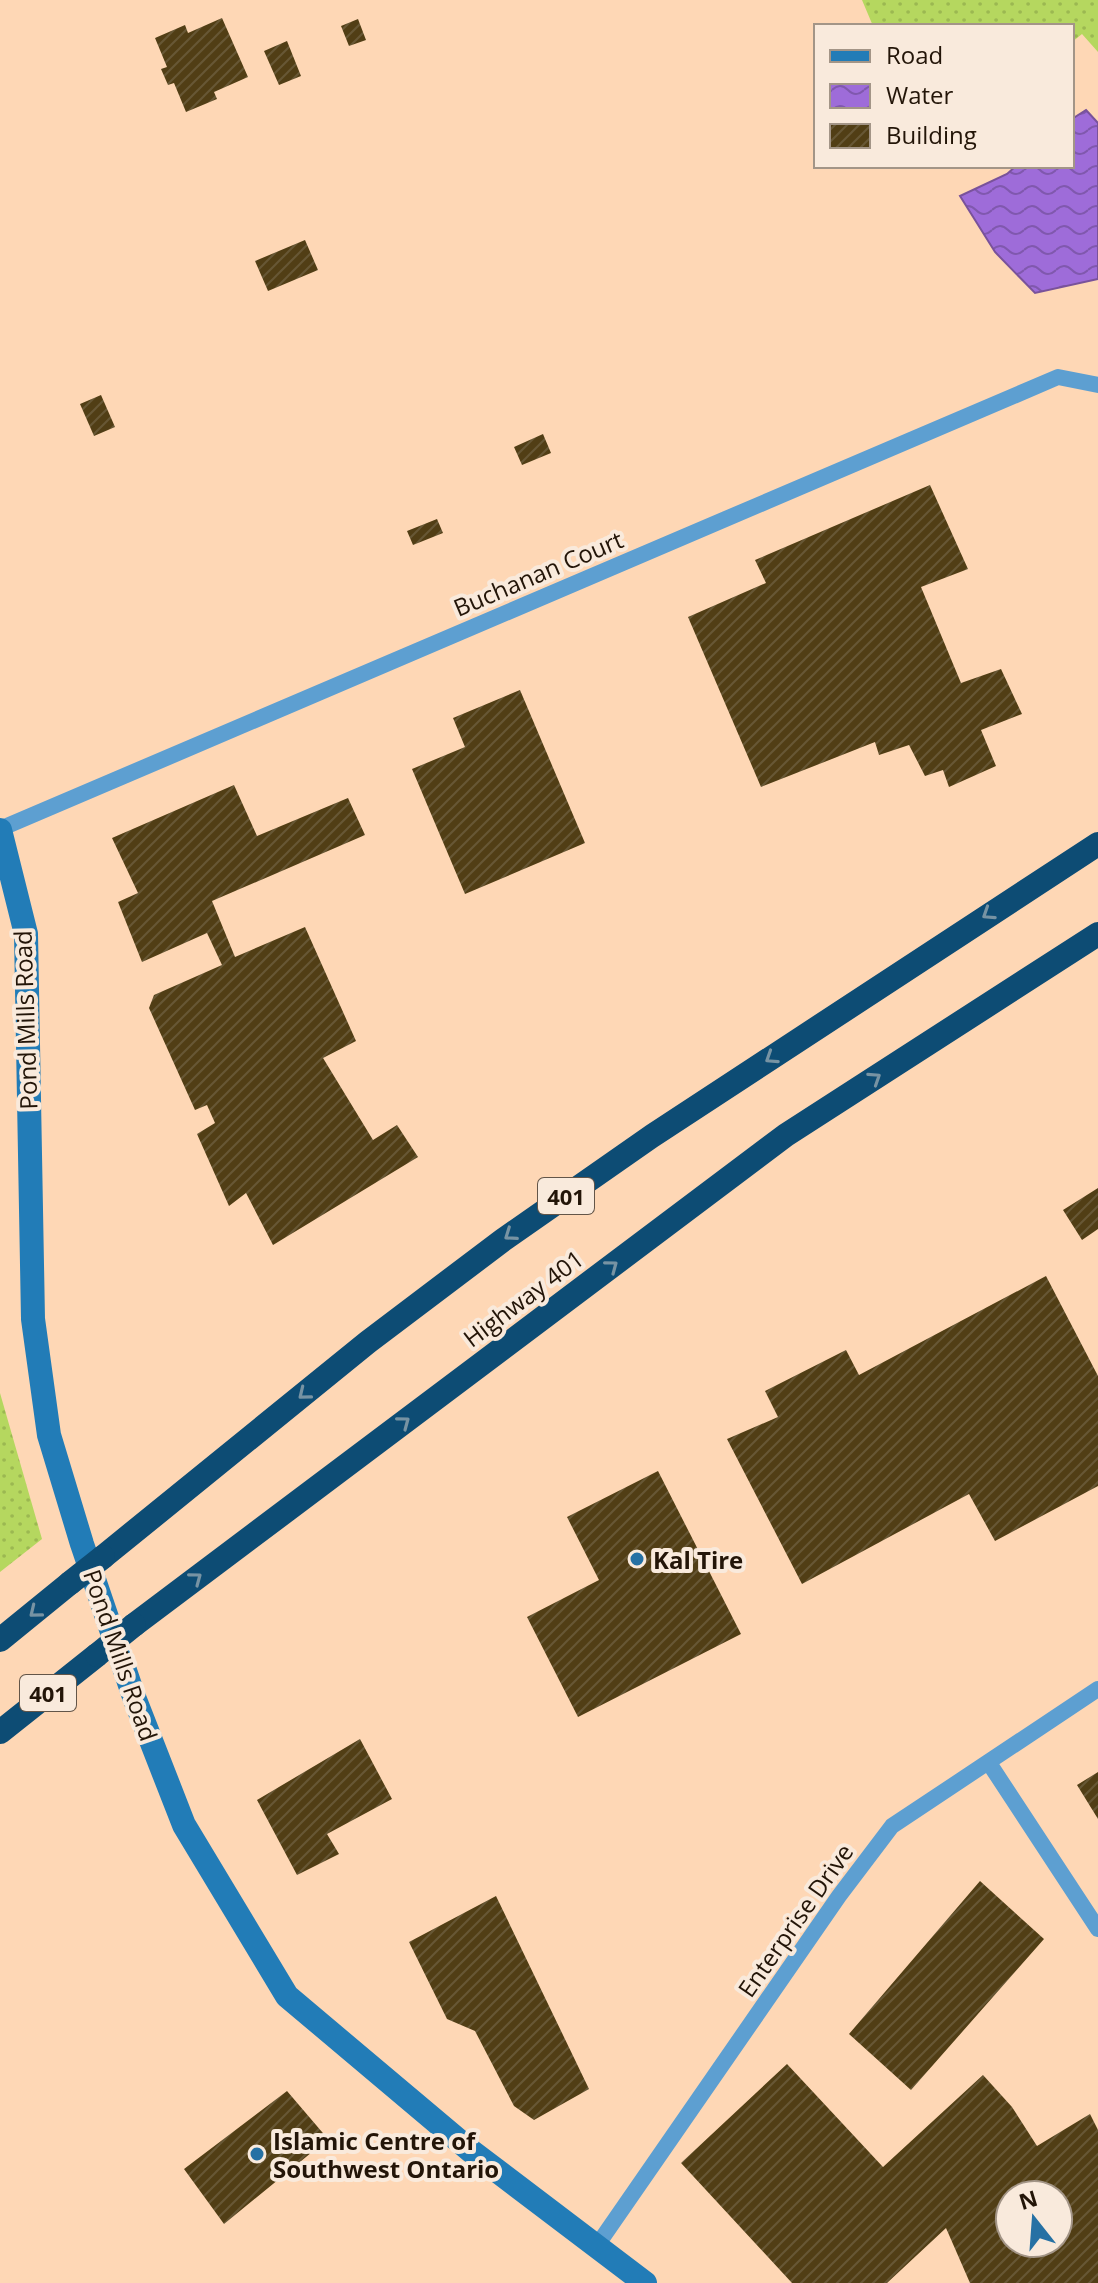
<svg xmlns="http://www.w3.org/2000/svg" width="1098" height="2283" font-family="'Open Sans',sans-serif">
<defs>
<pattern id="grass-dots" width="8" height="8" patternUnits="userSpaceOnUse" patternTransform="scale(2)"><rect width="8" height="8" fill="#b5d75f"/><path d="M2 2h.1M6 6h.1" fill="none" stroke="#9bb851" stroke-width="1.8" stroke-linecap="round"/></pattern>
<pattern id="water-waves" width="16" height="10" patternUnits="userSpaceOnUse" patternTransform="scale(2)"><rect width="16" height="10" fill="#9e6cd9"/><path d="M0 5q4-4 8 0t8 0" fill="none" stroke="#8058ae"/></pattern>
<pattern id="building-hatch" width="6" height="6" patternUnits="userSpaceOnUse" patternTransform="scale(2)"><rect width="6" height="6" fill="#513e15"/><path d="M-1 1l2-2M0 6l6-6M5 7l2-2" fill="none" stroke="#675735"/></pattern>
</defs>
<rect width="100%" height="100%" fill="#fed7b5"/>
<!-- grass -->
<path fill="url(#grass-dots)" d="M 862,0 L 1098,0 L 1098,52 L 1082,34 L 1072,42 L 1072,26 L 873,26 Z
M 0,1393 L 42,1539 L 0,1572 Z"/>
<!-- water -->
<path fill="url(#water-waves)" stroke="#79529a" stroke-width="2" d="M 1086,110 L 1098,123 L 1098,279 L 1035,293 L 995,252 L 960,196 L 1007,174 L 1016,166 L 1072,166 L 1072,119 Z"/>
<!-- building -->
<path fill="url(#building-hatch)" fill-rule="evenodd" d="M 222,18 L 248,77 L 214,92 L 217,99 L 186,112 L 174,83 L 168,85 L 161,69 L 167,67 L 155,38 L 185,25 L 188,33 Z
M 358,19 L 366,40 L 349,46 L 341,26 Z
M 287,41 L 301,76 L 279,85 L 264,51 Z
M 305,240 L 318,270 L 268,291 L 255,261 Z
M 101,395 L 115,427 L 94,436 L 80,404 Z
M 543,434 L 551,453 L 522,465 L 514,447 Z
M 930,485 L 968,569 L 921,587 L 961,683 L 1001,669 L 1022,714 L 981,730 L 996,766 L 949,787 L 943,770 L 925,776 L 909,745 L 879,755 L 875,742 L 761,787 L 688,617 L 766,583 L 755,560 Z
M 437,519 L 443,533 L 413,545 L 407,531 Z
M 520,690 L 585,843 L 465,894 L 412,769 L 465,747 L 453,718 Z
M 234,785 L 257,836 L 348,798 L 365,835 L 212,901 L 235,957 L 305,927 L 356,1041 L 323,1058 L 373,1140 L 397,1125 L 418,1157 L 273,1245 L 246,1193 L 229,1206 L 197,1134 L 215,1123 L 207,1105 L 195,1110 L 149,1008 L 154,995 L 222,965 L 207,933 L 142,962 L 118,902 L 138,893 L 112,838 Z
M 1098,1188 L 1098,1229 L 1082,1240 L 1063,1210 Z
M 1046,1276 L 1098,1376 L 1098,1486 L 995,1541 L 969,1494 L 802,1584 L 727,1439 L 778,1417 L 765,1391 L 846,1350 L 859,1375 Z
M 658,1471 L 741,1634 L 578,1717 L 527,1617 L 599,1580 L 567,1517 Z
M 360,1739 L 392,1799 L 327,1834 L 339,1854 L 297,1875 L 257,1800 Z
M 1098,1772 L 1098,1819 L 1077,1785 Z
M 980,1881 L 1044,1939 L 911,2090 L 849,2034 Z
M 496,1896 L 589,2089 L 534,2120 L 514,2106 L 475,2031 L 447,2019 L 409,1942 Z
M 787,2064 L 883,2167 L 983,2075 L 1012,2107 L 1037,2146 L 1090,2114 L 1098,2130 L 1098,2283 L 970,2283 L 946,2228 L 887,2283 L 792,2283 L 681,2163 ZM 1010,2195 L 1058,2195 L 1058,2243 L 1010,2243 Z
M 287,2091 L 328,2139 L 224,2224 L 184,2169 Z"/>
<g fill="none" stroke-linecap="round" stroke-linejoin="round">
<!-- street -->
<path stroke="#5d9fd1" stroke-width="16" d="M 0,829 L 1058,377 L 1098,385
M 989,1763 L 1098,1929
M 596,2247 L 839,1896 L 892,1826 L 1098,1689"/>
<!-- secondary -->
<path stroke="#227cb7" stroke-width="24" d="M 0,830 L 26,934 L 33,1319 L 49,1435 L 82,1544 L 134,1697 L 184,1825 L 287,1996 L 471,2151 L 645,2283"/>
<!-- highway -->
<path stroke="#0d4c74" stroke-width="24" d="M 103,1557 L 368,1342 L 503,1240 L 652,1136 L 1098,844
M 134,1625 L 786,1135 L 1098,934
M 0,1640 L 70,1583
M 0,1732 L 97,1655"/>
<!-- highway-bridge -->
<path stroke="#0d4c74" stroke-width="24" d="M 70,1583 L 103,1557
M 97,1655 L 134,1625"/>
</g>
<!-- one-way arrows -->
<defs><path id="oneway-chevron" d="M-2-3.5L2.5 0L-2 3.5" fill="none" stroke-width="1.6" stroke-linecap="round" stroke-linejoin="round" transform="scale(2)"/></defs>
<g stroke="#7793a3">
<use href="#oneway-chevron" transform="translate(988 914) rotate(147)"/>
<use href="#oneway-chevron" transform="translate(771 1058) rotate(147)"/>
<use href="#oneway-chevron" transform="translate(875 1078) rotate(-33)"/>
<use href="#oneway-chevron" transform="translate(510 1235) rotate(145)"/>
<use href="#oneway-chevron" transform="translate(612 1266) rotate(-37)"/>
<use href="#oneway-chevron" transform="translate(304 1394) rotate(141)"/>
<use href="#oneway-chevron" transform="translate(404 1422) rotate(-37)"/>
<use href="#oneway-chevron" transform="translate(196 1578) rotate(-37)"/>
<use href="#oneway-chevron" transform="translate(35 1612) rotate(141)"/>
</g>
<!-- markers -->
<g fill="#2671a4" stroke="#f9eadc" stroke-width="3">
<circle cx="637" cy="1559" r="8"/>
<circle cx="257" cy="2154" r="8"/>
</g>
<g text-anchor="middle" dominant-baseline="central" stroke-width="8" stroke-linejoin="round" paint-order="stroke">
<!-- shield labels -->
<g fill="#f9eadc" stroke="#635548" stroke-width="2">
<rect x="538" y="1178" width="56" height="36" rx="6"/>
<rect x="20" y="1675" width="56" height="36" rx="6"/>
</g>
<g font-size="22" font-weight="bold" fill="#231508">
<text x="566" y="1196">401</text>
<text x="48" y="1693">401</text>
</g>
<!-- street labels -->
<g font-size="24" fill="#231508" stroke="#f9eadc">
<text transform="translate(538 573) rotate(-23)">Buchanan Court</text>
<text transform="translate(25 1020) rotate(-92)">Pond Mills Road</text>
<text transform="translate(523 1298) rotate(-37)">Highway 401</text>
<text transform="translate(121 1655) rotate(71)">Pond Mills Road</text>
<text transform="translate(795 1920) rotate(-55)">Enterprise Drive</text>
</g>
<!-- poi labels -->
<g font-size="24" font-weight="bold" fill="#231508" stroke="#f9eadc" text-anchor="start">
<text x="653" y="1559">Kal Tire</text>
<text x="273" y="2140">Islamic Centre of<tspan x="273" dy="28">Southwest Ontario</tspan></text>
</g>
</g>
<!-- legend -->
<rect x="814" y="24" width="260" height="144" fill="#f9eadc" stroke="#a39587" stroke-width="2"/>
<rect x="830" y="50" width="40" height="12" fill="#227cb7" stroke="#a39587" stroke-width="2"/>
<text x="886" y="64" font-size="24" fill="#231508">Road</text>
<rect x="830" y="84" width="40" height="24" fill="url(#water-waves)" stroke="#a39587" stroke-width="2"/>
<text x="886" y="104" font-size="24" fill="#231508">Water</text>
<rect x="830" y="124" width="40" height="24" fill="url(#building-hatch)" stroke="#a39587" stroke-width="2"/>
<text x="886" y="144" font-size="24" fill="#231508">Building</text>
<!-- north arrow -->
<g transform="translate(1034 2219) rotate(343)"><circle r="38" fill="#f9eadc" stroke="#a39587" stroke-width="2"/>
<path d="M0-6L14 30L0 20L-14 30Z" fill="#2671a4"/>
<text y="-12" font-size="22" font-weight="bold" text-anchor="middle" fill="#231508">N</text>
</g>
</svg>
